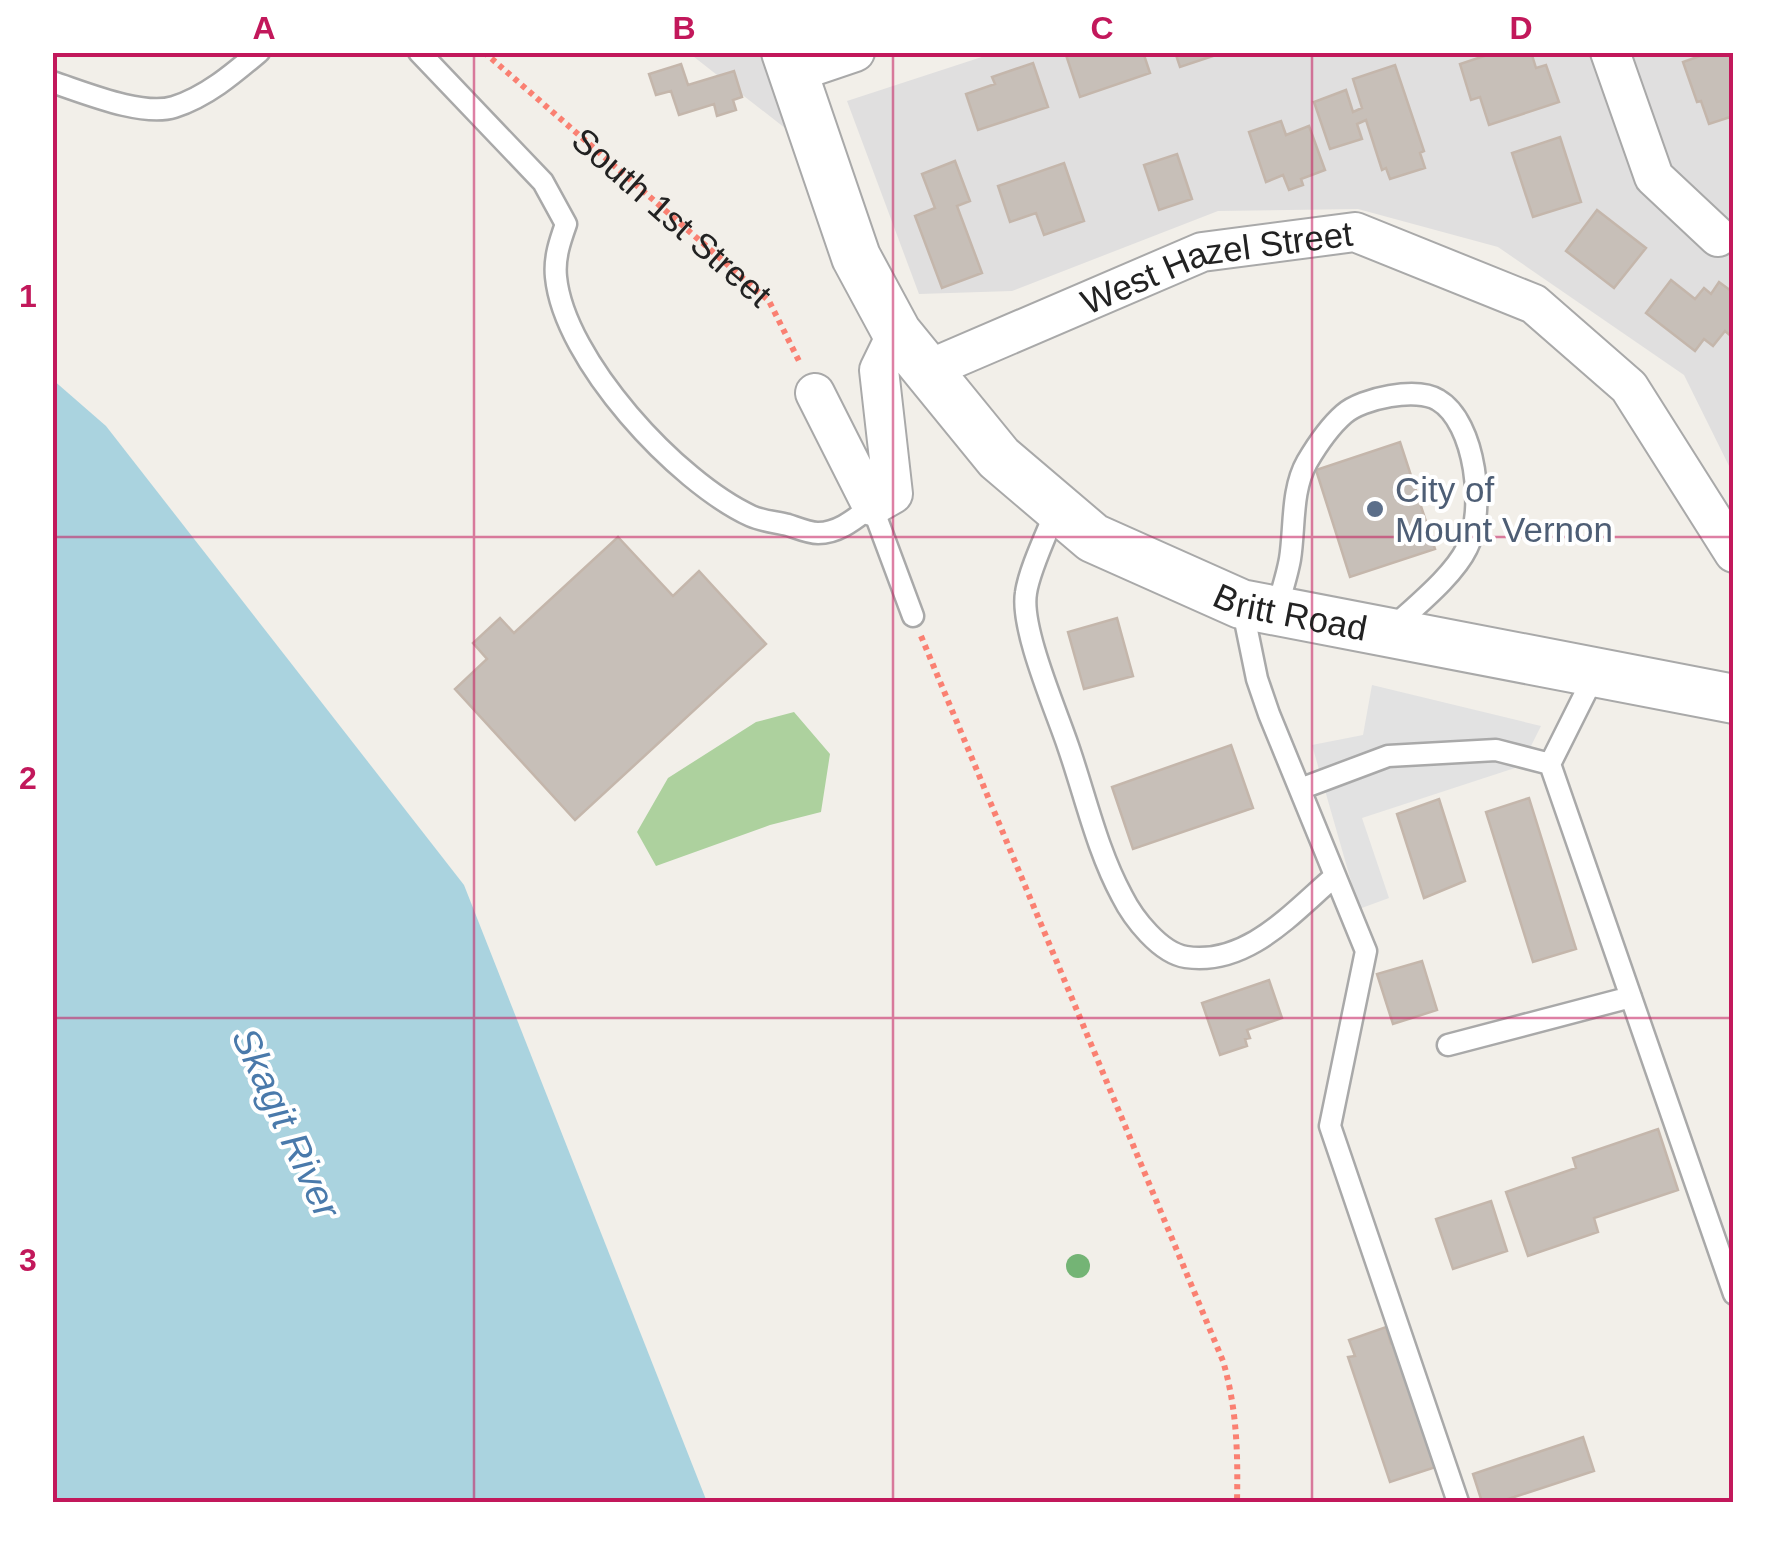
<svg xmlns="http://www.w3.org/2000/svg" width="1786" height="1555" font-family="Arial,sans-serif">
<rect width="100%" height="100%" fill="#f2efe9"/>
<!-- residential -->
<path fill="#e0dfdf" d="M 689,53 L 777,53 L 813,150 Z
M 994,53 L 1733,53 L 1733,474 L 1684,375 L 1498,247 L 1358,209 L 1218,211 L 1012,291 L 919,294 L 847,101 Z"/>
<!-- forest -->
<path fill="#add19e" d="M 794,712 L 830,754 L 821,812 L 770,825 L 656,866 L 637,832 L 668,778 L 756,722 Z"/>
<!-- parking -->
<path fill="#e2e2e2" d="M 1372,685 L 1541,726 L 1521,766 L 1362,818 L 1389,898 L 1359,909 L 1312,745 L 1363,735 Z"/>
<!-- water -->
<path fill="#aad3df" d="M 52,379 L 106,426 L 464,885 L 707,1502 L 53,1502 Z"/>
<!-- building -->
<path fill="#c7bfb8" stroke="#c4b6ab" stroke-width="2.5" d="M 1065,52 L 1143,52 L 1150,73 L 1080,97 Z
M 1175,52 L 1218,52 L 1219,54 L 1180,67 Z
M 1496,52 L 1531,52 L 1536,68 L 1546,65 L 1559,102 L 1489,125 L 1480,97 L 1471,100 L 1460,64 Z
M 1711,52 L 1734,52 L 1733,124 L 1730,117 L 1709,124 L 1701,101 L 1697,102 L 1683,62 Z
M 1033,63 L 1048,107 L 978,130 L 966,94 L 995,84 L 992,77 Z
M 681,64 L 688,85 L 734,71 L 742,97 L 733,100 L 736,110 L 717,116 L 714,104 L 679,115 L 671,91 L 656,95 L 649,74 Z
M 1395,65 L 1424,151 L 1420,153 L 1425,168 L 1390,179 L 1386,168 L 1382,170 L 1366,120 L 1357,124 L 1362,139 L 1330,149 L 1314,102 L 1346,90 L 1353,112 L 1362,108 L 1353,79 Z
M 1281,121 L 1286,135 L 1309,126 L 1325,170 L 1301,179 L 1303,185 L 1289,190 L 1283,175 L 1266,182 L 1249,132 Z
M 1560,137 L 1581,202 L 1533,217 L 1512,153 Z
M 1177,154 L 1192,199 L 1159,210 L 1144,165 Z
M 955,161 L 970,201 L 957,206 L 982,273 L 942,288 L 915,216 L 935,208 L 922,174 Z
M 1064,163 L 1084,221 L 1044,235 L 1036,213 L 1010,222 L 998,186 Z
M 1597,210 L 1646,248 L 1614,288 L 1566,251 Z
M 1671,280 L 1695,299 L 1704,288 L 1711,294 L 1719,282 L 1734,293 L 1732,337 L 1725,331 L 1713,346 L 1704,339 L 1695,351 L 1646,313 Z
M 1400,442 L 1435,549 L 1350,577 L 1316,470 Z
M 618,537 L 673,596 L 699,571 L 766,644 L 575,820 L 455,689 L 487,659 L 473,643 L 500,618 L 514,633 Z
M 1117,618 L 1133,676 L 1084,689 L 1068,632 Z
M 1231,745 L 1253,808 L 1133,849 L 1112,787 Z
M 1529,798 L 1576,949 L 1533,962 L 1486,812 Z
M 1439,799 L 1465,881 L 1424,898 L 1397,814 Z
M 1422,961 L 1437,1010 L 1393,1024 L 1377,974 Z
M 1269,980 L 1282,1018 L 1247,1030 L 1250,1038 L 1245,1039 L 1247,1046 L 1220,1055 L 1202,1003 Z
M 1658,1129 L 1678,1190 L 1594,1218 L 1598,1232 L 1528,1256 L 1506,1192 L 1576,1168 L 1573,1158 Z
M 1491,1201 L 1507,1251 L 1453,1269 L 1436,1219 Z
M 1386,1327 L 1391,1343 L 1399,1340 L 1442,1465 L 1390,1482 L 1348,1357 L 1355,1356 L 1349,1340 Z
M 1583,1437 L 1594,1471 L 1499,1502 L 1482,1502 L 1473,1474 Z"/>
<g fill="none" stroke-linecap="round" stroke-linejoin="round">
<!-- service casing -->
<g stroke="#a9a9a9" stroke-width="25">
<path id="service" d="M 419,52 L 543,182 L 566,224 C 560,241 554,258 556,277 C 564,360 677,482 751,516 C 762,521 776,522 788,525 C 797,528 809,533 818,533 C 839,533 856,518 872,506 L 913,616
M 52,82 C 83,92 142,117 174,107 C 206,97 233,74 259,52
M 1057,508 C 1048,531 1029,570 1026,593 C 1020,628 1056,710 1068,746 C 1085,795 1097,850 1122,896 C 1133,918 1160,953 1186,957 C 1247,966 1292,913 1334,877
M 1242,606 L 1257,679 L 1269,714 L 1366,951 L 1330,1126 L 1458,1502
M 1276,611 C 1281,594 1287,576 1290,559 C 1295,528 1291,490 1307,462 C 1317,445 1329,427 1344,414 C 1362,398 1417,387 1438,400 C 1476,422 1486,512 1467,548 C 1453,577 1413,608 1389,631
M 1550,764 L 1596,672
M 1300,789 L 1388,756 L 1496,750 L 1550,764 L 1734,1294
M 1448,1045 L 1631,997"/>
</g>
<!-- minor casing -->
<g stroke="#a9a9a9" stroke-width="42">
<g id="minor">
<path d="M 1610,52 L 1654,177 L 1718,237"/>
<path d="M 793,73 L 855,52"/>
<path id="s2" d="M 927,370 L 1202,252 L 1355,232 L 1534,304 L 1629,387 L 1734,553"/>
<path d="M 815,393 L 872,506 L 893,494 L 879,370 L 897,333"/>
</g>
</g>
<!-- tertiary casing -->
<g stroke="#a9a9a9" stroke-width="52">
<g id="tertiary">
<path id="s3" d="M 786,52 L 856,257 L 897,333 L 999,458 L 1093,538 L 1241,604 L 1734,699"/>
</g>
</g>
<!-- path -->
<g stroke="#fa8072" stroke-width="6" stroke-dasharray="5 5" stroke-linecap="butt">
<path id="s1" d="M 484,52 L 769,301 L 801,365"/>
<path d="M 921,636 L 1223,1361 C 1237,1409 1238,1453 1237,1502"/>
</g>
<!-- service -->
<use href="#service" stroke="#fff" stroke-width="20"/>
<!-- minor -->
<use href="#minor" stroke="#fff" stroke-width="38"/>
<!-- tertiary -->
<use href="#tertiary" stroke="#fff" stroke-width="48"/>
</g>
<!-- trees -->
<circle fill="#74b475" cx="1078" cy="1266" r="12"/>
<!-- grid -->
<path fill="none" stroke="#c2185b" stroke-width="2.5" stroke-opacity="0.55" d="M 474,52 L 474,1502M 893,52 L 893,1502M 1312,52 L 1312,1502M 52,537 L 1734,537M 52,1018 L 1734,1018"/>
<!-- markers -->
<circle fill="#5c6f8a" stroke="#fff" stroke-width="4" cx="1375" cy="509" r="10"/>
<g text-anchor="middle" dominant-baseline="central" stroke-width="8" stroke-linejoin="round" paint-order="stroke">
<!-- street labels -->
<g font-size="35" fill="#222" stroke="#fff">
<text stroke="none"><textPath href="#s1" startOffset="250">South 1st Street</textPath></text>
<text stroke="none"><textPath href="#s2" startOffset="310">West Hazel Street</textPath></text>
<text stroke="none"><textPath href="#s3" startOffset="800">Britt Road</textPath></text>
</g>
<!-- service labels -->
<g font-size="35" fill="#4e5e75" stroke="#fff" text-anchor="start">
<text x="1395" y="489">City of<tspan x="1395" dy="40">Mount Vernon</tspan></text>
</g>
<!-- water labels -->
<g font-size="38" font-style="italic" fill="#4a7aab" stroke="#fff">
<text transform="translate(286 1123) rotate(65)">Skagit River</text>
</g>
</g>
<!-- border -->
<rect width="1786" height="1555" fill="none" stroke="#ffffff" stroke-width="110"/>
<rect x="55" y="55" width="1676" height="1445" fill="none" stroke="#c2185b" stroke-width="4"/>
<g font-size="32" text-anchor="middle" font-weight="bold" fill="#c2185b">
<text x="264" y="39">A</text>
<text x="684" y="39">B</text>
<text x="1102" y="39">C</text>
<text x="1521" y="39">D</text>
<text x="28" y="307">1</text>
<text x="28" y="789">2</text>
<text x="28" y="1271">3</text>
</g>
</svg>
